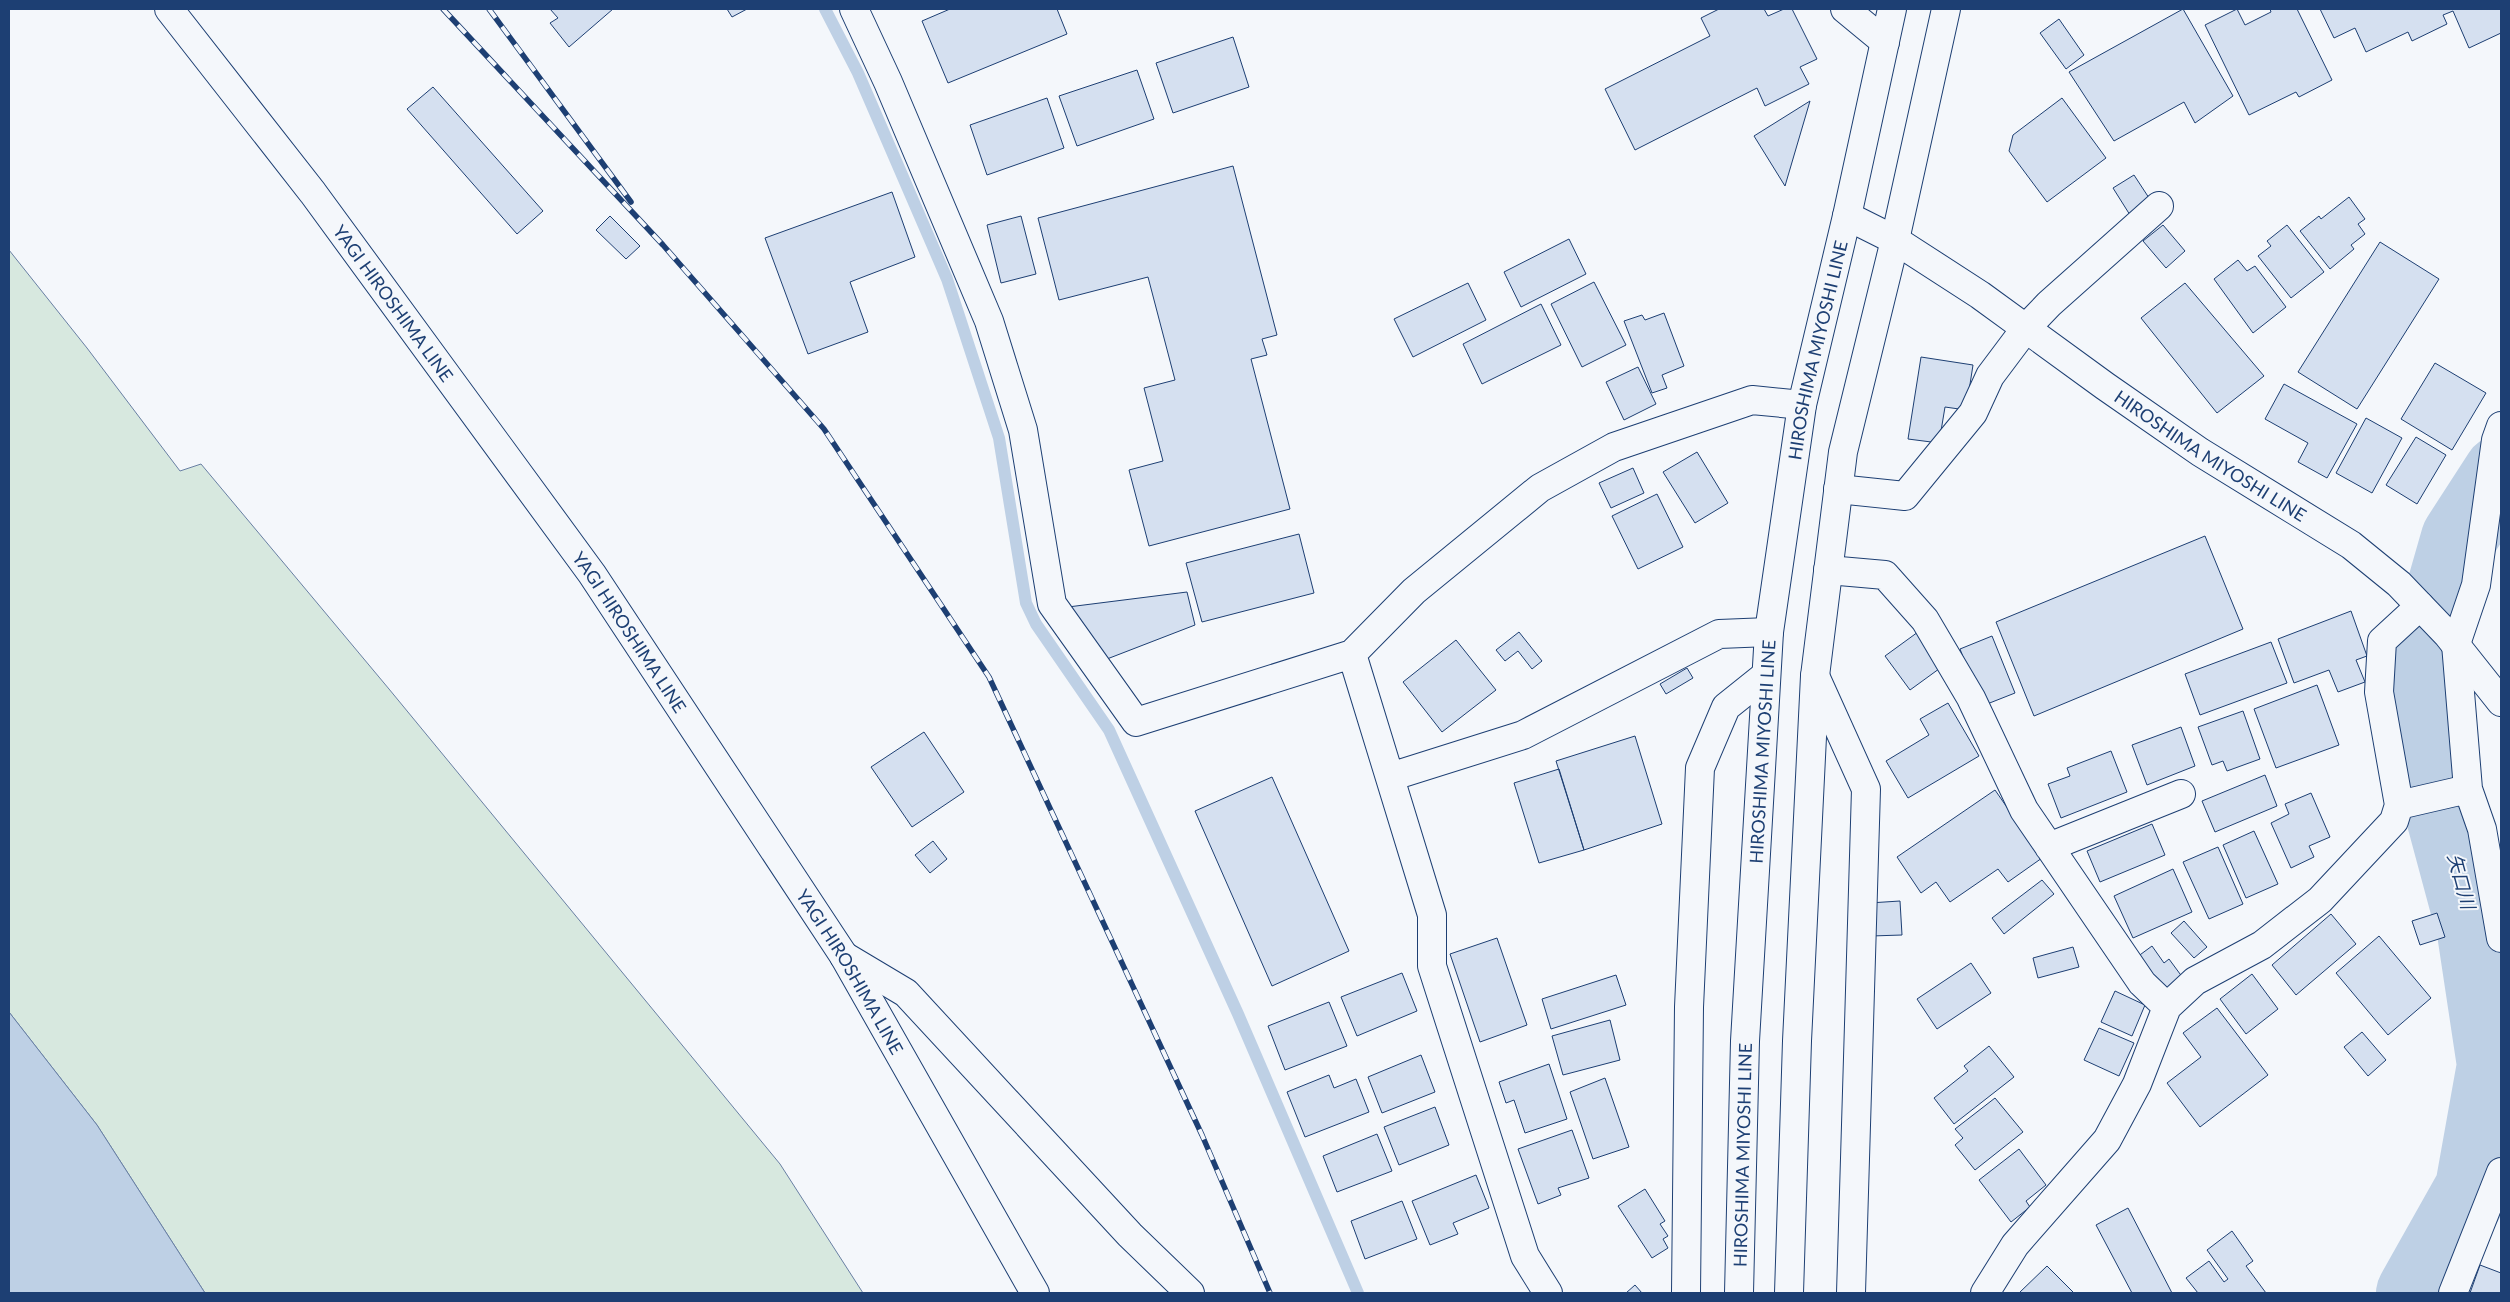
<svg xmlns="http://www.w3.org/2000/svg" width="2510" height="1302" font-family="Lato,'Noto Sans JP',sans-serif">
<rect width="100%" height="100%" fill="#f4f7fb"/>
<!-- green -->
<path fill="#d7e8df" stroke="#687fa3" d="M 9,250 L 87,348 L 180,471 L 201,464 L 389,689 L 780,1164 L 863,1293 L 205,1293 L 97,1125 L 9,1012 Z"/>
<!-- water -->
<path fill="#bed0e5" stroke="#687fa3" d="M 9,1012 L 97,1125 L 205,1293 L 9,1293 Z"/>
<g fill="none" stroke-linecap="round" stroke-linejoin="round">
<!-- stream -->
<path stroke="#bed0e5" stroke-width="12" d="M 825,9 L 858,73 L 947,279 L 999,438 L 1026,603 L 1036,624 L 1109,730 L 1238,1014 L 1358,1293"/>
<!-- river -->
<path stroke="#bed0e5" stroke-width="76" d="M 2414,1293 L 2473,1188 L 2495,1065 L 2475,932 L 2422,735 L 2416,688 L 2459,538 L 2501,473"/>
</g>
<!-- building -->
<path fill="#d5e0f0" stroke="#1d3f73" d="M 550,9 L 613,9 L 569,47 L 550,23 L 558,18 Z
M 727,9 L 747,9 L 732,17 Z
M 950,9 L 1057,9 L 1067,34 L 948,83 L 922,21 Z
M 1719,9 L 1764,9 L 1768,16 L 1784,9 L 1792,9 L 1817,59 L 1800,67 L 1809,84 L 1765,106 L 1757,88 L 1635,150 L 1605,89 L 1710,36 L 1701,18 Z
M 2183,9 L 2233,96 L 2195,123 L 2184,102 L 2114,141 L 2069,72 Z
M 2237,9 L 2245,25 L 2271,12 L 2270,9 L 2297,9 L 2332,80 L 2299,97 L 2296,92 L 2249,115 L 2205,25 Z
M 2320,9 L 2501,9 L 2501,33 L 2469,48 L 2453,11 L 2443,15 L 2447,24 L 2412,41 L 2408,32 L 2366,52 L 2355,28 L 2334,38 Z
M 2059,19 L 2084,55 L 2066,69 L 2040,33 Z
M 1233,37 L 1249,87 L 1173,113 L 1156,63 Z
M 1137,70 L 1154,119 L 1077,146 L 1059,96 Z
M 433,87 L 543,211 L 517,234 L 407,109 Z
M 1047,98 L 1064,148 L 987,175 L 970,125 Z
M 2062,98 L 2106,158 L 2047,202 L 2009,151 L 2013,135 Z
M 1810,101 L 1785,186 L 1754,136 Z
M 1233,166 L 1277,335 L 1262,339 L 1267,355 L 1251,359 L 1290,509 L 1149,546 L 1129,470 L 1163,461 L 1144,388 L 1175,380 L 1148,277 L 1059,300 L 1038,218 Z
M 2134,175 L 2151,201 L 2130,215 L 2113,188 Z
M 892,192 L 915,257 L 850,282 L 868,332 L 808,354 L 765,238 Z
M 2349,197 L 2365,219 L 2358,224 L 2365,234 L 2351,245 L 2354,249 L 2330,269 L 2300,231 L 2319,216 L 2321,219 Z
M 610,216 L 640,246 L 626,259 L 596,230 Z
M 1021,216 L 1036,274 L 1001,283 L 987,225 Z
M 2163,225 L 2185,251 L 2166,268 L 2143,241 Z
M 2287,225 L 2324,272 L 2291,298 L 2258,256 L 2271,246 L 2267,241 Z
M 1569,239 L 1586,274 L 1521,307 L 1504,272 Z
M 2380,242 L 2439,279 L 2357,409 L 2298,372 Z
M 2238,260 L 2247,271 L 2255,266 L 2286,307 L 2253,333 L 2214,279 Z
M 1594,282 L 1626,345 L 1582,367 L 1551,304 Z
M 1468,283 L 1486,320 L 1413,357 L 1394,319 Z
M 2185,283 L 2264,376 L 2217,413 L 2141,318 Z
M 1541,304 L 1561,345 L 1482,384 L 1463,344 Z
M 1664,313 L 1684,366 L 1662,375 L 1667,388 L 1652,393 L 1624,321 L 1642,315 L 1645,320 Z
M 1921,357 L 1973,365 L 1966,410 L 1945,407 L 1939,443 L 1908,439 Z
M 2435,363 L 2486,393 L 2452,450 L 2401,419 Z
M 1638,367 L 1656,404 L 1624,420 L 1606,382 Z
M 2284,384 L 2357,424 L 2327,478 L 2298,462 L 2308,443 L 2265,419 Z
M 2366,418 L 2402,438 L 2372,493 L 2336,473 Z
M 2416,437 L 2446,455 L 2417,504 L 2386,485 Z
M 1697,452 L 1728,503 L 1695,523 L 1663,472 Z
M 1633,468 L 1644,493 L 1611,508 L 1599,483 Z
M 1657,494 L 1683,547 L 1638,569 L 1612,516 Z
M 1299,534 L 1314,593 L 1202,622 L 1186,563 Z
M 2205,536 L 2243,629 L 2034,716 L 1996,622 Z
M 1187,592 L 1195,625 L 1107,659 L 1068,607 Z
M 2351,611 L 2367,656 L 2356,660 L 2365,682 L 2338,692 L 2329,670 L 2294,683 L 2278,639 Z
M 1519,632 L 1542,661 L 1532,669 L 1518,651 L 1505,661 L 1496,650 Z
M 1918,632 L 1943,666 L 1910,690 L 1885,656 Z
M 1992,636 L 2015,693 L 1982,706 L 1960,649 Z
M 1456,640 L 1496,690 L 1442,732 L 1403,682 Z
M 2271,642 L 2287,683 L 2200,715 L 2185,674 Z
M 1687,668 L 1693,678 L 1666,694 L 1660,684 Z
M 2317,685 L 2339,745 L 2276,768 L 2254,709 Z
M 1948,703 L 1979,756 L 1908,798 L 1886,761 L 1929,735 L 1920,719 Z
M 2243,711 L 2260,759 L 2227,771 L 2223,761 L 2212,765 L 2198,727 Z
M 2181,727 L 2195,766 L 2147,785 L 2132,745 Z
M 924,732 L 964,792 L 912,827 L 871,767 Z
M 1635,736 L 1662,824 L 1584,850 L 1556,761 Z
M 2111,751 L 2127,792 L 2061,818 L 2048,784 L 2070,776 L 2067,768 Z
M 1559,769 L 1584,850 L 1539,863 L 1514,783 Z
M 2265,775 L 2277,806 L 2215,832 L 2202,801 Z
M 1272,777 L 1349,951 L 1272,986 L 1195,811 Z
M 1995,790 L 2042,858 L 2008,882 L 1998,869 L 1950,902 L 1936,882 L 1921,893 L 1897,857 Z
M 2311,793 L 2330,837 L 2309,846 L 2314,857 L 2291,868 L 2271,823 L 2289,814 L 2285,804 Z
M 2152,824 L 2165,855 L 2100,882 L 2087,851 Z
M 2254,831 L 2278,884 L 2246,898 L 2223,845 Z
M 933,841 L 947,859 L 930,873 L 915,855 Z
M 2218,847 L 2243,904 L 2209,919 L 2183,862 Z
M 2173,869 L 2192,912 L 2133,938 L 2114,896 Z
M 2042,880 L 2054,894 L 2004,934 L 1992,918 Z
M 1900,901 L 1902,935 L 1871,936 L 1869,903 Z
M 2437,913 L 2445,937 L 2420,945 L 2412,921 Z
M 2331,914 L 2356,944 L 2296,995 L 2272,965 Z
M 2184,921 L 2207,947 L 2194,958 L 2171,933 Z
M 2379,936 L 2431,998 L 2388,1035 L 2336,973 Z
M 1497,938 L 1527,1025 L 1480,1042 L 1450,954 Z
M 2152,946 L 2164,963 L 2169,959 L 2183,978 L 2159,996 L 2133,960 Z
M 2073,947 L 2079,967 L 2038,978 L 2033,958 Z
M 1971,963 L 1991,993 L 1937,1029 L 1917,999 Z
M 1402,973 L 1417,1011 L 1357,1036 L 1341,997 Z
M 2252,974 L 2278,1009 L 2246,1034 L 2220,999 Z
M 1616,975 L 1626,1005 L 1551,1029 L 1542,999 Z
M 2115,991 L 2145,1005 L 2132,1036 L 2101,1022 Z
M 1329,1002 L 1347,1046 L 1285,1070 L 1268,1026 Z
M 2217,1008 L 2268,1075 L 2200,1127 L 2167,1083 L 2201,1057 L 2183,1033 Z
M 1610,1020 L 1620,1060 L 1563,1075 L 1552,1036 Z
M 2099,1028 L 2134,1043 L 2119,1076 L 2084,1060 Z
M 2362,1032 L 2386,1060 L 2368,1076 L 2344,1047 Z
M 1989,1046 L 2014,1077 L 1954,1124 L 1934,1098 L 1968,1071 L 1964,1066 Z
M 1421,1055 L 1435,1092 L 1382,1113 L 1368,1077 Z
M 1549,1064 L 1567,1119 L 1525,1133 L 1514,1100 L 1506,1103 L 1499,1082 Z
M 1329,1075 L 1334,1088 L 1356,1079 L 1369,1112 L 1305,1137 L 1287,1092 Z
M 1605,1078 L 1629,1147 L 1593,1159 L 1570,1092 Z
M 1995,1098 L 2023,1132 L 1975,1170 L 1955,1145 L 1963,1138 L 1955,1129 Z
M 1435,1107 L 1449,1145 L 1399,1165 L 1384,1127 Z
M 1572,1130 L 1589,1178 L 1558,1188 L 1561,1195 L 1538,1204 L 1518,1149 Z
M 1377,1134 L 1392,1171 L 1337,1192 L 1323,1156 Z
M 2019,1149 L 2046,1185 L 2026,1201 L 2030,1207 L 2011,1222 L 1979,1180 Z
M 1476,1175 L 1489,1208 L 1453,1223 L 1458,1234 L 1430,1245 L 1412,1201 Z
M 1645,1189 L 1665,1221 L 1660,1224 L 1668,1236 L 1663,1239 L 1668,1248 L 1652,1258 L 1618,1206 Z
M 1402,1201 L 1417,1239 L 1365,1259 L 1351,1221 Z
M 2128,1208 L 2172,1293 L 2132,1293 L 2096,1225 Z
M 2232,1231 L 2253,1261 L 2246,1266 L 2266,1293 L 2198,1293 L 2186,1278 L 2209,1261 L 2224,1282 L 2228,1279 L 2207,1250 Z
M 2480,1265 L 2501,1273 L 2501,1293 L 2470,1293 Z
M 2047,1266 L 2074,1293 L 2019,1293 Z
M 1635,1285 L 1642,1293 L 1626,1293 Z"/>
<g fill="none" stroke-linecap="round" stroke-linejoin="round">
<!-- minor casing -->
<g stroke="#1d3f73" stroke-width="30">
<path id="minor" d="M 854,9 L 888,82 L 989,321 L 1023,430 L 1052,604 L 1136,722 L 1352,654 L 1414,591 L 1540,488 L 1614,447 L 1752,400 L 1802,405
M 1845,9 L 1885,42
M 2501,426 L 2496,440 L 2476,585 L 2456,644 L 2468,789 L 2482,829 L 2501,938
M 1838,489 L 1905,496 L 1973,413 L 1990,376 L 2026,328 L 2049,304 L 2159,206
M 1828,570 L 1885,575 L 1925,620 L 1971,698 L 2024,810 L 2142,983 L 2167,1007
M 1352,654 L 1432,915 L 1432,966 L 1525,1256 L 1548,1293
M 1815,676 L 1866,789 L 1851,1293
M 1390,777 L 1523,735 L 1719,634 L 1769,632
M 2399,805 L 2468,789
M 2049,847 L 2181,794
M 844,956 L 906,993 L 1130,1235 L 1190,1293
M 1686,1293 L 1689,1007 L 1700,768 L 1726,707 L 1766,675
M 1985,1293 L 2015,1245 L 2107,1140 L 2137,1084 L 2167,1007 L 2195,981 L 2262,945 L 2320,900 L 2394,821 L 2399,805 L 2379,692 L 2382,641 L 2420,606
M 2453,1293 L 2501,1172"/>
</g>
<!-- major casing -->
<g stroke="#1d3f73" stroke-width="30">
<g id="major">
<path id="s1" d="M 169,9 L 313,193 L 592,574 L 844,956 L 1035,1293"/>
<path id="s2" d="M 1847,216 L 1895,240 L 1980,295 L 2105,386 L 2200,452 L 2351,545 L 2399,584 L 2447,634 L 2501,702"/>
<path id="s3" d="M 1739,1293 L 1745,1041 L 1769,632 L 1802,405 L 1847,216 L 1892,9"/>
<path d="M 1789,1293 L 1797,1041 L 1815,676 L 1843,452 L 1895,240 L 1946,9"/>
</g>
</g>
<!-- minor -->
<use href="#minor" stroke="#f4f7fb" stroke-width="28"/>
<!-- major -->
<use href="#major" stroke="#f4f7fb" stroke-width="28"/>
<!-- rail casing -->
<g stroke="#1d3f73" stroke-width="5.5">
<path id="rail" d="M 443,9 L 663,245 L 824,429 L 989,677 L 1202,1135 L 1270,1293
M 489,9 L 631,202"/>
</g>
<!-- rail -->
<use href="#rail" stroke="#f4f7fb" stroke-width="4" stroke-dasharray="11" stroke-linecap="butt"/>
</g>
<g text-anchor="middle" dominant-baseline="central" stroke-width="4" stroke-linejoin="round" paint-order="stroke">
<!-- street labels -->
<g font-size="18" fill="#1d3f73" stroke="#f4f7fb">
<text stroke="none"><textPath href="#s1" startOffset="370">YAGI HIROSHIMA LINE</textPath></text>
<text stroke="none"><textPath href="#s3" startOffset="948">HIROSHIMA MIYOSHI LINE</textPath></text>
<text stroke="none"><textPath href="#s2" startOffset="436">HIROSHIMA MIYOSHI LINE</textPath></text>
<text stroke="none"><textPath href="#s1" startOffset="775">YAGI HIROSHIMA LINE</textPath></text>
<text stroke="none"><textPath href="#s3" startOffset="542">HIROSHIMA MIYOSHI LINE</textPath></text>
<text stroke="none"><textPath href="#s1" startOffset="1180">YAGI HIROSHIMA LINE</textPath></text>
<text stroke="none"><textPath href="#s3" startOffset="138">HIROSHIMA MIYOSHI LINE</textPath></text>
</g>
<!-- water labels -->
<g font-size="19" font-style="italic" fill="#1d3f73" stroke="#f4f7fb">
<text transform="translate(2462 881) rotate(75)">矢口川</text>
</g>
</g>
<!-- border -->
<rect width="2510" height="1302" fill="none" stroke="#1d3f73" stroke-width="20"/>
</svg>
